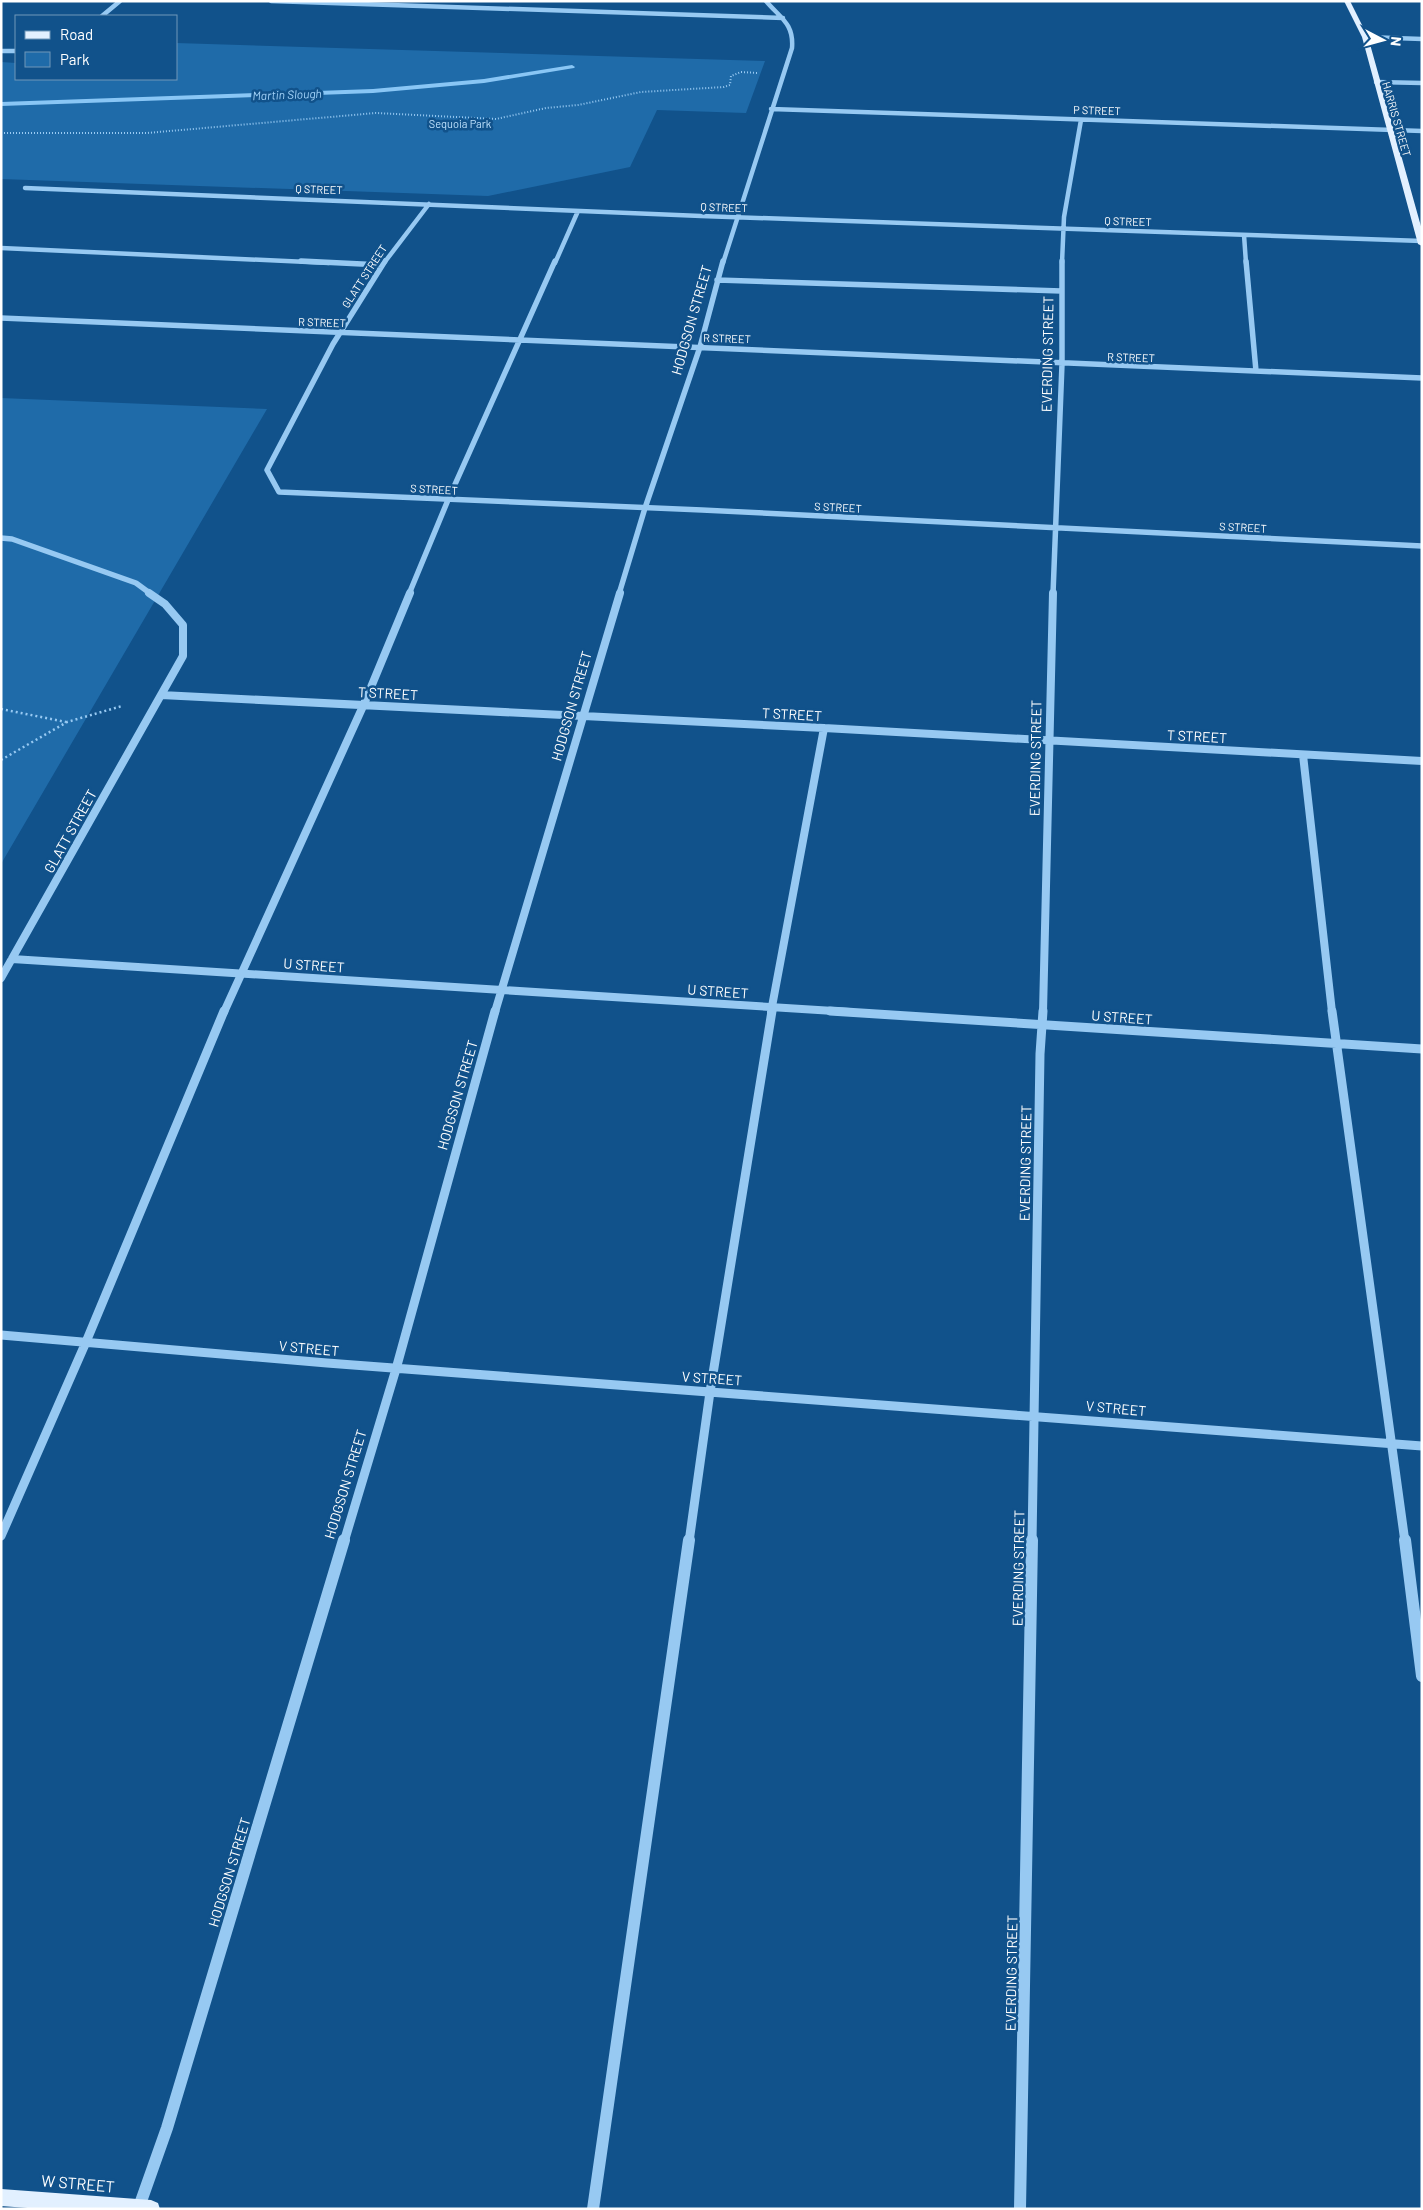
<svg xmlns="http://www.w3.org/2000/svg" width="1423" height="2210" font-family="Barlow,sans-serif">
<rect width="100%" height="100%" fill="#11528b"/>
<!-- green -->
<path fill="#1f6ba9" d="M 176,43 L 765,61 L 746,113 L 657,110 L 630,167 L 488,196 L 1,179 L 1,62 L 16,63 L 16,79 L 176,79 Z
M 1,398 L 267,409 L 1,864 Z"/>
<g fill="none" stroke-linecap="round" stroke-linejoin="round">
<!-- stream -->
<path fill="#89c6f5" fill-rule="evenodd" d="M 572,65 L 575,67 L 574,68 L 484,83 L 373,93 L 1,106 L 1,102 L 373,89 L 484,79 Z"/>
<!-- path-far1 -->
<path stroke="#97c9f2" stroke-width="2" stroke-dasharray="1 2" stroke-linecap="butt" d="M 1,133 L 147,133 L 376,113 L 496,119 L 546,108 L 578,105 L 641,92 L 724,87 L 730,85 L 731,76 L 741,72 L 758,73"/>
<!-- path -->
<path stroke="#97c9f2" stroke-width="2.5" stroke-dasharray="2 3" stroke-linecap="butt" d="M 1,709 L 66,722
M 1,760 L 67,722 L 122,706"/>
<!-- minor-far4 -->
<path stroke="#97c9f2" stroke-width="4.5" d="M 271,1 L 783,18
M 102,16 L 120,1
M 1365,37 L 1422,39
M 1,51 L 16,51
M 1376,82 L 1422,83
M 771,109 L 1422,131
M 25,188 L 701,216 L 1422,241
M 1244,235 L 1246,263
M 1,248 L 329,263
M 384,263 L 429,204
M 555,263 L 578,211
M 723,263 L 792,48 C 794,23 780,18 766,1
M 1062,263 L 1064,217 L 1081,120"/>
<!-- minor-far3 -->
<path stroke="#97c9f2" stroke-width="5.5" d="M 301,261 L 382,265
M 385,261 L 333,344 L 267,470 L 279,492 L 702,510 L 1422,546
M 1246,261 L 1256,371
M 717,280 L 1061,291
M 1,318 L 1422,378
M 1,538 L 12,539 L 136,583 L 151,594
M 409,594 L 448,500 L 555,261
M 619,594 L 645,508 L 700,347 L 723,261
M 1053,594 L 1062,364 L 1062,261"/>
<!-- minor-far2 -->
<path stroke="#97c9f2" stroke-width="8" d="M 161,695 L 824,728 L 1422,761
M 1303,755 L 1332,1012
M 12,959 L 850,1012
M 1,978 L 183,656 L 183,625 L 165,604 L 149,593
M 224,1012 L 364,704 L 410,593
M 495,1012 L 620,593
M 771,1012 L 824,728
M 1043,1012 L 1053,593"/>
<!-- minor-far1 -->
<path stroke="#97c9f2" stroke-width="9" d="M 830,1011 L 1422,1049
M 1332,1011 L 1405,1542
M 1,1335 L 327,1363 L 1422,1446
M 1,1536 L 86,1342 L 224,1011
M 344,1542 L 396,1369 L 495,1011
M 689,1542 L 710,1392 L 772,1011
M 1032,1542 L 1040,1054 L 1043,1011"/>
<!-- minor -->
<path stroke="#97c9f2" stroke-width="12" d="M 1405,1540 L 1422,1676
M 139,2207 L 167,2128 L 344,1540
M 593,2209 L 689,1540
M 1020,2209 L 1032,1540"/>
<!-- major -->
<path fill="#e2f0ff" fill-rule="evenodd" d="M 1344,1 L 1350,1 L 1368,37 L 1422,230 L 1422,246 L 1418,244 L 1362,37 Z
M 1,2189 L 151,2200 L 158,2203 L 160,2209 L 41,2209 L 1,2206 Z"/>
</g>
<g text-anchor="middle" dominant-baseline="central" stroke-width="5" stroke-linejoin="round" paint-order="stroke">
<!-- far-street labels -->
<g font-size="11" fill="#fff" stroke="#11528b">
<text transform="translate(1097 110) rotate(2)">P STREET</text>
<text transform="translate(1397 119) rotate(74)">HARRIS STREET</text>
<text transform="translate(319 189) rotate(2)">Q STREET</text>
<text transform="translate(724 207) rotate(2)">Q STREET</text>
<text transform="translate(1128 221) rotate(2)">Q STREET</text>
<text transform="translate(364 276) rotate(-57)">GLATT STREET</text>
<text transform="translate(322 322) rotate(2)">R STREET</text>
<text transform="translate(727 338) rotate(2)">R STREET</text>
<text transform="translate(1131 357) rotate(2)">R STREET</text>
<text transform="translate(434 489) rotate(3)">S STREET</text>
<text transform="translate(838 507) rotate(3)">S STREET</text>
<text transform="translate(1243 527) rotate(3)">S STREET</text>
</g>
<!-- far-park labels -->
<g font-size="11" fill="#bee1fd" stroke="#11528b">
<text x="460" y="123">Sequoia Park</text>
</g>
<!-- far-water labels -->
<g font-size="12" font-style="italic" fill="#a3d3f9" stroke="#11528b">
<text transform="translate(287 94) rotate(-2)">Martin Slough</text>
</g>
<!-- street labels -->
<g font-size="14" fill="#fff" stroke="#11528b">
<text transform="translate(691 320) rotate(-74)">HODGSON STREET</text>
<text transform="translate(1047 354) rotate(-89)">EVERDING STREET</text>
<text transform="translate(388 693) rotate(3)">T STREET</text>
<text transform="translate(571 706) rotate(-74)">HODGSON STREET</text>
<text transform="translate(792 714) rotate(3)">T STREET</text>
<text transform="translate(1197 736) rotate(3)">T STREET</text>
<text transform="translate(1035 758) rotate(-89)">EVERDING STREET</text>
<text transform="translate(70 831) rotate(-61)">GLATT STREET</text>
<text transform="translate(314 965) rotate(4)">U STREET</text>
<text transform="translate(718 991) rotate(4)">U STREET</text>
<text transform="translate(1122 1017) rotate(4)">U STREET</text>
<text transform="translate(457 1095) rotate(-74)">HODGSON STREET</text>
<text transform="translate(1025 1163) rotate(-89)">EVERDING STREET</text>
<text transform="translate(309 1348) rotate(5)">V STREET</text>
<text transform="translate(712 1378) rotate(4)">V STREET</text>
<text transform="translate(1116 1408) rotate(5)">V STREET</text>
<text transform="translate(345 1484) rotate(-73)">HODGSON STREET</text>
<text transform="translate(1018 1568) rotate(-89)">EVERDING STREET</text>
<text transform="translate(229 1872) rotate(-73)">HODGSON STREET</text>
<text transform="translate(1011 1973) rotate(-89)">EVERDING STREET</text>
</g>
<!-- near-street labels -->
<g font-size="16" fill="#fff" stroke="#11528b">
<text transform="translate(78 2183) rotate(5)">W STREET</text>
</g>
</g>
<!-- border -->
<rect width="1423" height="2210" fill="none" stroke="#ffffff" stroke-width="5"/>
<!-- legend -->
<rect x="15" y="15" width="162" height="65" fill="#11528b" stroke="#7097b9"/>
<rect x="25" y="31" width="25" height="8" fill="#e2f0ff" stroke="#7097b9"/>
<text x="60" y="40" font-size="15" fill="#ffffff">Road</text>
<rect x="25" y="52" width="25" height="15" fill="#1f6ba9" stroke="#7097b9"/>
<text x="60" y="65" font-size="15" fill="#ffffff">Park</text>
<!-- north arrow -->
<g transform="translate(1383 40) rotate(96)" stroke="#11528b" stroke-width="4" paint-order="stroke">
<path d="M0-4L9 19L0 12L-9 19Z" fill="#ffffff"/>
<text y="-8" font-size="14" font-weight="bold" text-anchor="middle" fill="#ffffff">N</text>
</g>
</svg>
